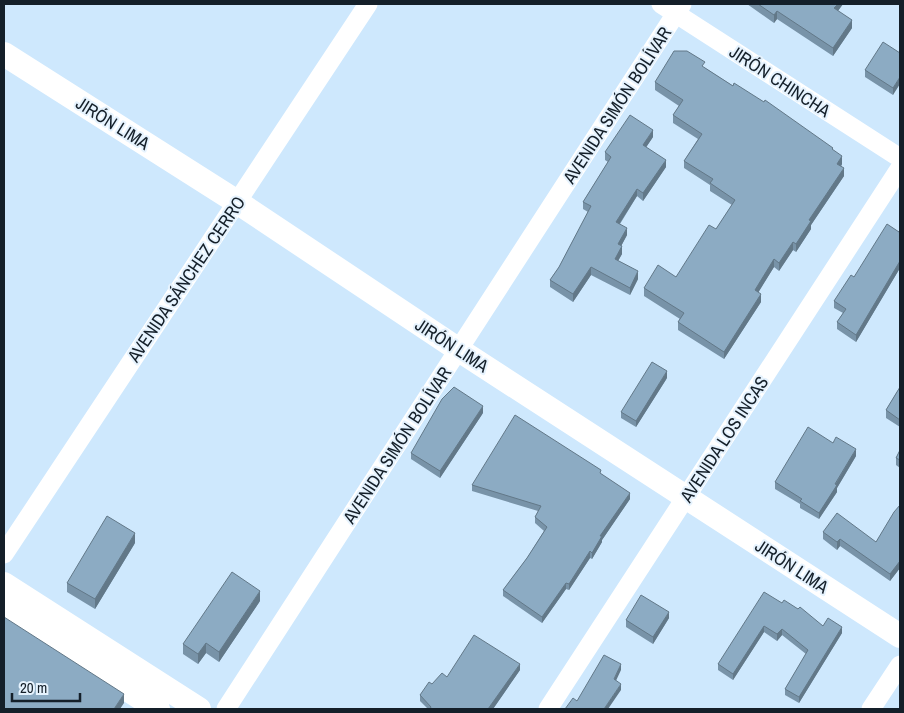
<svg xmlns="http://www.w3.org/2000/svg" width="904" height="713" font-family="'Archivo Narrow',sans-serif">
<rect width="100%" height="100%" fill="#cee8fd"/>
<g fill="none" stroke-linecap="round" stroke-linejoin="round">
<!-- minor -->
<path stroke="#fff" stroke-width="19" d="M 661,4 L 900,158
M 4,554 L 368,4
M 226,709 L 682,4
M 548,709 L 900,168
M 871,709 L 900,665"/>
<!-- tertiary -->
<path stroke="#fff" stroke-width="24" d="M 4,54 L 237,202 L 459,350 L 900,636
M 4,584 L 199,709
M 4,610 L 158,709"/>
</g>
<!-- wall -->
<path fill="#7893a8" d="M 747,4 L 843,4 L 838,11 L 852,28 L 833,56 L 777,19 L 774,23 Z
M 900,53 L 893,95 L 865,77 L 865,70 Z
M 705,68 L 833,150 L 842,164 L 841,167 L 844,176 L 811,225 L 811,229 L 796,252 L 793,250 L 779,271 L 774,267 L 758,292 L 761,302 L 724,359 L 678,330 L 678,322 L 680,319 L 644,296 L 644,288 L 676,277 L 716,229 L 732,205 L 710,191 L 710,185 L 684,168 L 684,161 L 698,139 L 673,123 L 673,115 L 679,106 L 655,90 L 655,82 Z
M 653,137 L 646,147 L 666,167 L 643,201 L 637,196 L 620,224 L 627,235 L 621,246 L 622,254 L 618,261 L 638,279 L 630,295 L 591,275 L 573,302 L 550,287 L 550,280 L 559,267 L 588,212 L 583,209 L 583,202 L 608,162 L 605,160 L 605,152 Z
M 900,230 L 900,268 L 856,342 L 837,329 L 837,322 L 843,313 L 834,308 L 834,301 L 854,277 Z
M 667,378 L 636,427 L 621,418 L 621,412 Z
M 900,387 L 900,427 L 886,418 L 886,410 Z
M 483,413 L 440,478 L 411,459 L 411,453 Z
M 833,443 L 856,456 L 837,488 L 837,492 L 819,519 L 800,508 L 800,504 L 775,489 L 775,482 Z
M 900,450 L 900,468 L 896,465 L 896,458 Z
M 601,474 L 630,499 L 602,540 L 602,542 L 592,559 L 590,558 L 569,590 L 566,589 L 542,623 L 503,596 L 503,590 L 527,558 L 544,531 L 535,523 L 535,517 L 538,511 L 472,491 L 472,485 Z
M 900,505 L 900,568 L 890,581 L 840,546 L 837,550 L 823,539 L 823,532 L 876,542 Z
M 135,543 L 95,609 L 67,592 L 67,583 Z
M 260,601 L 219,662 L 206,653 L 198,664 L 183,654 L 183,644 Z
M 782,603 L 823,626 L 842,633 L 799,703 L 785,695 L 785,689 L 806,654 L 782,635 L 777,641 L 764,632 L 733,680 L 718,670 L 718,664 Z
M 669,618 L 653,644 L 626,627 L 626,620 Z
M 520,670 L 493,709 L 428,709 L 420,701 L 420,695 L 432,684 L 447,677 Z"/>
<!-- shaded-wall -->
<path fill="#627888" d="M 838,4 L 843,4 L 834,16 L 834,8 Z
M 777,11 L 777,19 L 774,23 L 774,15 Z
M 852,20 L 852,28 L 833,56 L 833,48 Z
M 900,77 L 900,84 L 893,95 L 893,88 Z
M 653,130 L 653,137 L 643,152 L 643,145 Z
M 842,156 L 842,164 L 837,172 L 837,164 Z
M 666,160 L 666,167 L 643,201 L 643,193 Z
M 844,168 L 844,176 L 811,225 L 811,229 L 796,252 L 796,244 L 809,220 Z
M 637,189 L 637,196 L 616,229 L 616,222 Z
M 627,228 L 627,235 L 618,252 L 618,244 Z
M 793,242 L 793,250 L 779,271 L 779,263 Z
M 622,246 L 622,254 L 615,266 L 615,259 Z
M 774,259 L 774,267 L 755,298 L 755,290 Z
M 900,261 L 900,268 L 856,342 L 856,335 Z
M 591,267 L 591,275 L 573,302 L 573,294 Z
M 638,271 L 638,279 L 630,295 L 630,288 Z
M 761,294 L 761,302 L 724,359 L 724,352 Z
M 667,371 L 667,378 L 636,427 L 636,421 Z
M 483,406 L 483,413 L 440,478 L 440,471 Z
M 856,449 L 856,456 L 837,488 L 837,492 L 819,519 L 819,513 Z
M 630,493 L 630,499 L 602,540 L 602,542 L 592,559 L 592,553 L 600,536 Z
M 135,533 L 135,543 L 95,609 L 95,599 Z
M 840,539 L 840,546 L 837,550 L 837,542 Z
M 590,551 L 590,558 L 569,590 L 569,584 Z
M 900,561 L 900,568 L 890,581 L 890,574 Z
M 566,583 L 566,589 L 542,623 L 542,617 Z
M 260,591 L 260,601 L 219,662 L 219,652 Z
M 669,612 L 669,618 L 653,644 L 653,637 Z
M 764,626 L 764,632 L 733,680 L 733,674 Z
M 842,627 L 842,633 L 799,703 L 799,697 Z
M 782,629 L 782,635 L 777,641 L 777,634 Z
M 206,643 L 206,653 L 198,664 L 198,654 Z
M 520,664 L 520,670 L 493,709 L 488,709 Z
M 621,664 L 621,670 L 614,685 L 614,679 Z
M 621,684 L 621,690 L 608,709 L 604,709 Z
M 124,694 L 124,703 L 120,709 L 114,709 Z"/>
<!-- building -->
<path fill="#8cabc3" stroke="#627888" d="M 758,4 L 838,4 L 834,8 L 852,20 L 833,48 L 777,11 L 774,15 Z
M 883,42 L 900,53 L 900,77 L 893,88 L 865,70 Z
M 674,51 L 687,51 L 705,62 L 702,66 L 733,86 L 734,83 L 764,102 L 765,100 L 833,148 L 832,149 L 842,156 L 837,164 L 844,168 L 809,220 L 811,221 L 796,244 L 793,242 L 779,263 L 774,259 L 755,290 L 761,294 L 724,352 L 678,322 L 684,313 L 644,288 L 658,265 L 676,277 L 709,225 L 716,229 L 735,200 L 710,183 L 713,179 L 684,161 L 702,134 L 673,115 L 683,100 L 655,82 Z
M 630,115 L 653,130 L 643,145 L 666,160 L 643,193 L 637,189 L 616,222 L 627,228 L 618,244 L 622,246 L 615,259 L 638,271 L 630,288 L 591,267 L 573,294 L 550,280 L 559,267 L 591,206 L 583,202 L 611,157 L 605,152 Z
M 887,224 L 899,232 L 900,230 L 900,261 L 856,335 L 837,322 L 846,309 L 834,301 L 851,275 L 854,277 Z
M 652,362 L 667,371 L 636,421 L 621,412 Z
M 454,387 L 483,406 L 440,471 L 411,453 L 442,399 Z
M 900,387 L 900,420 L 886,410 Z
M 515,415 L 601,470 L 600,473 L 630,493 L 600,536 L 602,536 L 592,553 L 590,551 L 569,584 L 566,583 L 542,617 L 503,590 L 527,558 L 547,527 L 535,517 L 541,506 L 472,485 Z
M 808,427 L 833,443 L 836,437 L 856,449 L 835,484 L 837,485 L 819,513 L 800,501 L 802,499 L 775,482 Z
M 900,450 L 900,460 L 896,458 Z
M 900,505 L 900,561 L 890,574 L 840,539 L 837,542 L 823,532 L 837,513 L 876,542 L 894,512 Z
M 107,516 L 135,533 L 95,599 L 67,583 Z
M 232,572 L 260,591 L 219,652 L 206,643 L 198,654 L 183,644 Z
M 764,592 L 782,603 L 784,600 L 798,609 L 800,607 L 823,626 L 828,618 L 842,627 L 799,697 L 785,689 L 808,650 L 782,629 L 777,634 L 764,626 L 733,674 L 718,664 Z
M 641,595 L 669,612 L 653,637 L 626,620 Z
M 4,617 L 124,694 L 114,709 L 4,709 Z
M 474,635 L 520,664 L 488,709 L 430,709 L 431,707 L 420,695 L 429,682 L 432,684 L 442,673 L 447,677 Z
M 604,655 L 621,664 L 614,679 L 621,684 L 604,709 L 565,709 L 573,698 L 577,701 Z"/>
<g text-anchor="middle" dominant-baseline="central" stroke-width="4" stroke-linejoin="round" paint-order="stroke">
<!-- street labels -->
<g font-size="18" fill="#141f29" stroke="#e6f3fe">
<text transform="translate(780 81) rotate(33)">JIRÓN CHINCHA</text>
<text transform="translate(617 105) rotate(-57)">AVENIDA SIMÓN BOLÍVAR</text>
<text transform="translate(113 123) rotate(32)">JIRÓN LIMA</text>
<text transform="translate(186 279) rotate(-56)">AVENIDA SÁNCHEZ CERRO</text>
<text transform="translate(452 345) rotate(33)">JIRÓN LIMA</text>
<text transform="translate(724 439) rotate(-57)">AVENIDA LOS INCAS</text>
<text transform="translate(397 445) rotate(-57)">AVENIDA SIMÓN BOLÍVAR</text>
<text transform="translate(792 566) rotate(33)">JIRÓN LIMA</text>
</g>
</g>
<!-- border -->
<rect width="904" height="713" fill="none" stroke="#141f29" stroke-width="10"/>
<!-- scale -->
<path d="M12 693v8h68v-8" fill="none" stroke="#141f29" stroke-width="2.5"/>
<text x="20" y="693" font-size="15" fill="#141f29" stroke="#e6f3fe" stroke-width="4" paint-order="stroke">20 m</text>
</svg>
